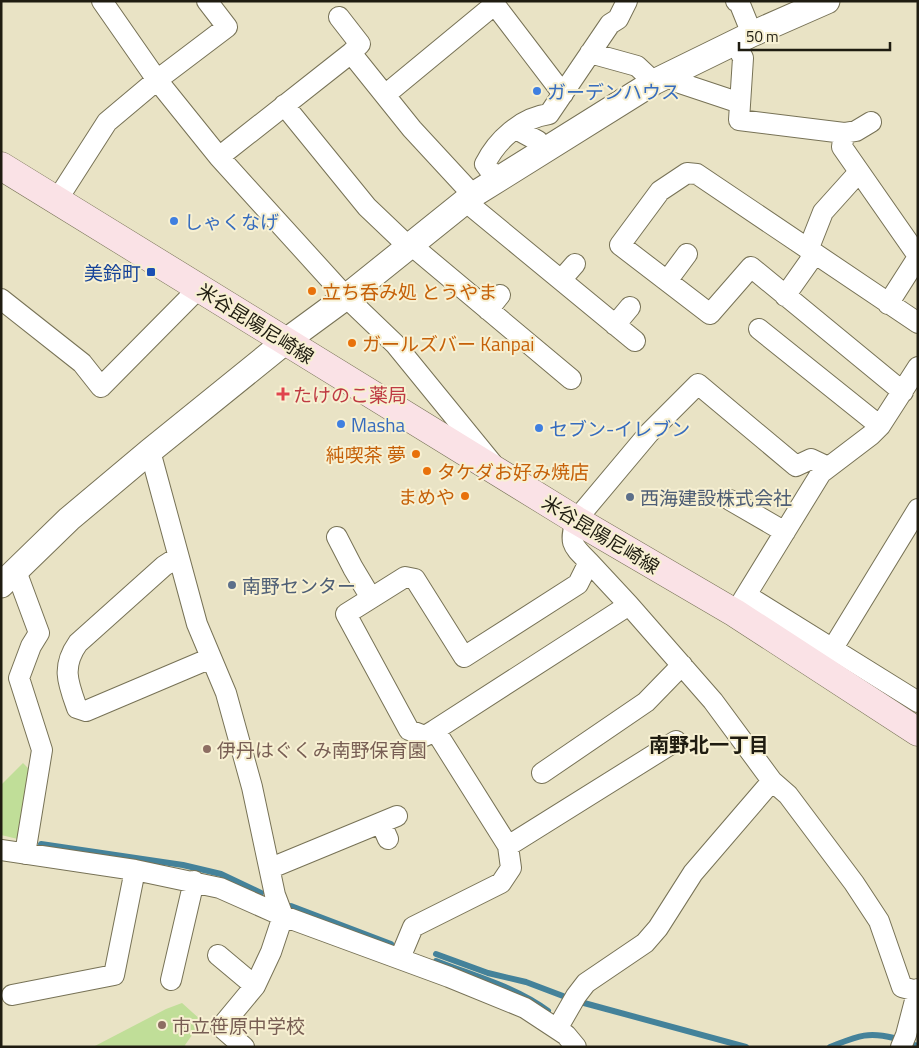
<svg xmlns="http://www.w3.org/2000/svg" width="919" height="1048" font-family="'Titillium Web','Noto Sans JP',sans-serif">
<rect width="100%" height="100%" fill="#e9e3c5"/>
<!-- green -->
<path fill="#c0de98" d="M 23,763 L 33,773 L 22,840 L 1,835 L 1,785 Z
M 182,1003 L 202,1021 L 185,1045 L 186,1047 L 93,1047 L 166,1009 Z"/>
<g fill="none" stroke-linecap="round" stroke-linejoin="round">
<!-- stream -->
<path stroke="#44829a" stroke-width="6" d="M 41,844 L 183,865 L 221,874 L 261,893
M 291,906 L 391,944
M 436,954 L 488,973 L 526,982 L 563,996
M 436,961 C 474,976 516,987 548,1011
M 584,1003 L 746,1047
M 910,1044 L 918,1046
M 830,1047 C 856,1037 866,1031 894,1038"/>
<!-- minor casing -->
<g stroke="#777256" stroke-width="22">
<path id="minor" d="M 102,1 L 157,80 L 219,157 L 346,297 L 395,344 L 492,463
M 492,1 L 563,94
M 736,1 L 739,2 L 752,34
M 735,42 L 743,58 L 739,120 L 844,133 L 856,131 L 871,122
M 351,53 L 412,129 L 473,195
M 590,53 L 637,66 L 654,82
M 672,73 L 677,82 L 740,103
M 385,95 L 494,5
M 284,105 L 367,207 L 409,247
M 516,129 L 538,141 L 544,150
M 844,133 L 842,147 L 918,256
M 219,157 L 351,53 L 360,44 L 339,17
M 497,180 L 485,164 C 497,140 521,118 549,114 L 610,24 L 618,19 L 627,1
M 57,200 L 107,122 L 157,80 L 227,27 L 207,1
M 465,201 L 635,341
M 411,245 L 571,379
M 808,250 L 823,212 L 859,172
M 561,280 L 575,264
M 667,281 L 687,254
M 785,296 L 814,255
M 1,299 L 82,363 L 101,387 L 199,288
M 888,304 L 918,257
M 488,310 L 500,295
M 615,325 L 630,307
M 759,329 L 880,426
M 903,392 L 751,267 L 710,314 L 620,245 L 660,191 L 687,173 L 697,174 L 918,323
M 150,451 L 197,624 L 226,693 L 252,787 L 275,895 L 283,916 L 271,952 L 255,986 L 221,1027 L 244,1047
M 730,500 L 785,532
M 337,537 L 353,568 L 371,598
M 178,557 L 164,566 L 78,643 C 61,667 68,683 77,708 L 86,711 L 211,658
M 589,562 L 629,605
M 16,571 L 39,633 L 31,646 L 19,678 L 42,750 L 25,854
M 746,595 L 918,702
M 735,613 L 821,473 L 871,435 L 880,426 L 918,367
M 825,661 L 918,509
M 435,730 L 425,736 L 409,730 L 346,614 L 405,577 L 415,579 L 464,657 L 578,584 L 589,562 C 572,545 569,544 576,520 L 649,433 L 698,384 L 796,466 L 811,459 L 828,467
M 542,773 L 646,702 L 682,665
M 381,823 L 388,839
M 508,846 L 676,741
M 1,850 L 135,870 L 220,888 L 283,916 L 449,977 L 525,1008 L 566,1035 L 576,1047
M 271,868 L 397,816
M 218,955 L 255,986
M 400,958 L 413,927 L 501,883 L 511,868 L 508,846 L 435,730 L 629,605 L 713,701 L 772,781 L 788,795 L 854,883 L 879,921 L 902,987 L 917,991
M 171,980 L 194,881
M 12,995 L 114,975 L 135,870
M 557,1029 L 576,996 L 586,983 L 645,943 L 658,928 L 693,873 L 772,781
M 901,1047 L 906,1035 L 918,989"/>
</g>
<!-- tertiary casing -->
<g stroke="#777256" stroke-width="27">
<path id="tertiary" d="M 1,585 L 69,519 L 150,451 L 286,341 L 346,297 L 473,195 L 654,82 L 752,34 L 827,1"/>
</g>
<!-- secondary casing -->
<g stroke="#777256" stroke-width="29">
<path id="secondary" d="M 1,166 L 576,520 L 735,613 L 918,732"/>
</g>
<!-- minor -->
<use href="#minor" stroke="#fff" stroke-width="20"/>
<!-- tertiary -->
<use href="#tertiary" stroke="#fff" stroke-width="25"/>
<!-- secondary -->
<use href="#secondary" stroke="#fae2e6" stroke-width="28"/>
</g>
<!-- markers -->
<g fill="#3f7fe0" stroke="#f7f0d2" stroke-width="2">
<circle cx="537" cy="91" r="5"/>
<circle cx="174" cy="221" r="5"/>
<circle cx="341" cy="424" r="5"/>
<circle cx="539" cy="428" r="5"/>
</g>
<rect fill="#1a4fb4" stroke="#f7f0d2" stroke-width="2" x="146" y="267" width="10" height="10" rx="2.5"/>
<g fill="#e8710a" stroke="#f7f0d2" stroke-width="2">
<circle cx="312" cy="291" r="5"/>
<circle cx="352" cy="343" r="5"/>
<circle cx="416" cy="454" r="5"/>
<circle cx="427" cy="471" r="5"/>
<circle cx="465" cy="496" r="5"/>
</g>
<path fill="#e0444e" stroke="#f7f0d2" stroke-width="2" d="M280.5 386.5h5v5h5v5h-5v5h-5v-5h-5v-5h5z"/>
<g fill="#5c6f8a" stroke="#f7f0d2" stroke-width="2">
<circle cx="630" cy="497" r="5"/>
<circle cx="232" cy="585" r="5"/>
</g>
<g fill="#8d6e63" stroke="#f7f0d2" stroke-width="2">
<circle cx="207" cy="749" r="5"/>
<circle cx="162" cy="1025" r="5"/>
</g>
<g text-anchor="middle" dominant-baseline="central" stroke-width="4" stroke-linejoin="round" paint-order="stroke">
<!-- shop labels -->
<g font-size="19" fill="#366cbe" stroke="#f7f0d2" text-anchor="start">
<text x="547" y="91">ガーデンハウス</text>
<text x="184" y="221">しゃくなげ</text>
<text x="351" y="424">Masha</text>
<text x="549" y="428">セブン-イレブン</text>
</g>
<!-- transit labels -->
<g font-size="19" fill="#164399" stroke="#f7f0d2" text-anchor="end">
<text x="141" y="272">美鈴町</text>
</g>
<!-- food labels -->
<g font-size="19" fill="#c56008" stroke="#f7f0d2" text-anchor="start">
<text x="322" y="291">立ち呑み処 とうやま</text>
<text x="362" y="343">ガールズバー Kanpai</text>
<text x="406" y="454" text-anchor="end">純喫茶 夢</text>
<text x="437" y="471">タケダお好み焼店</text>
<text x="455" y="496" text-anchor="end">まめや</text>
</g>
<!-- street labels -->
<g font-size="19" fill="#1f1c11" stroke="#f7f0d2">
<text transform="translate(256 323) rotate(32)">米谷昆陽尼崎線</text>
<text transform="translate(601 534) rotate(31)">米谷昆陽尼崎線</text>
</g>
<!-- health labels -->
<g font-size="19" fill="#be3a42" stroke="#f7f0d2" text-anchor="start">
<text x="293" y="394">たけのこ薬局</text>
</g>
<!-- service labels -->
<g font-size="19" fill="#4e5e75" stroke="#f7f0d2" text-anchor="start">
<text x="640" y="497">西海建設株式会社</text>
<text x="242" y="585">南野センター</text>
</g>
<!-- education labels -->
<g font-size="19" fill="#785e54" stroke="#f7f0d2" text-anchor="start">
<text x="217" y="749">伊丹はぐくみ南野保育園</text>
<text x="172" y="1025">市立笹原中学校</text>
</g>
<!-- neighbourhood labels -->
<g font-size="20" font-weight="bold" fill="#1f1c11" stroke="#f7f0d2">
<text x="709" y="744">南野北一丁目</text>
</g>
</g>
<!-- border -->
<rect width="919" height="1048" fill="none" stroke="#1f1c11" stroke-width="5"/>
<!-- scale -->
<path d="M739 42v8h151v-8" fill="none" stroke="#1f1c11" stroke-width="2.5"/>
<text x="746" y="42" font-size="15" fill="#1f1c11" stroke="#f7f0d2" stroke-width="4" paint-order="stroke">50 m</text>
</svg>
